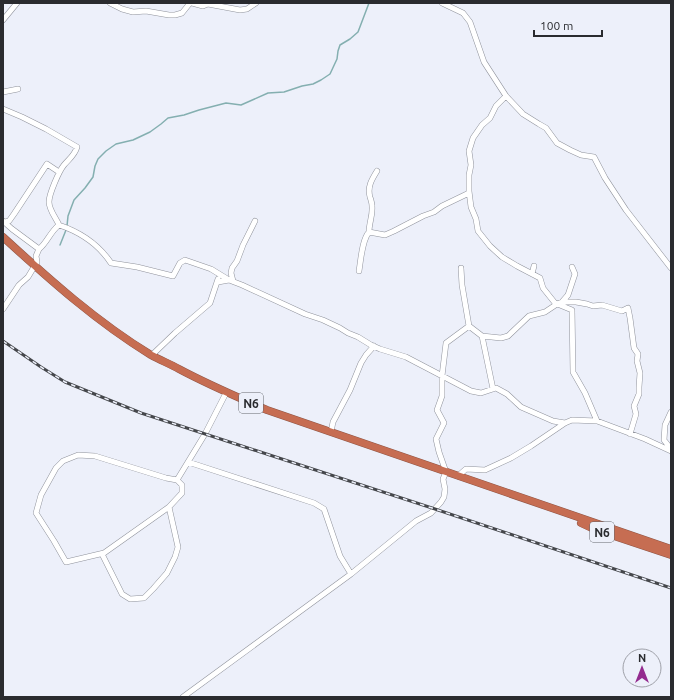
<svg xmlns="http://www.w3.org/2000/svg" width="674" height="700" font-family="Ubuntu,sans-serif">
<rect width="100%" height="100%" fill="#edf0fa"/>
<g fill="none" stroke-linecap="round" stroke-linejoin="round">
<!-- stream -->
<path stroke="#84afb0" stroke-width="1.5" d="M 67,226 L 68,216 L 74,200 L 85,188 L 93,177 L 95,166 L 98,159 L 106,151 L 116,144 L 133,140 L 150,132 L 161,124 L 168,118 L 184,115 L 199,110 L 226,103 L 241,105 L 268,93 L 284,92 L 302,86 L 313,84 L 321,80 L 330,74 L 337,59 L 338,51 L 340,45 L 350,39 L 358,32 L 369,3
M 60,245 L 66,230"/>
<!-- minor casing -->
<g stroke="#90939c" stroke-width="6">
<path id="minor" d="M 110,3 L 122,9 L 133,12 L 146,11 L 169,15 L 175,15 L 182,13 L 190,3
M 192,3 L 203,6 L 208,4 L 240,10 L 247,9 L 256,3
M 442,3 L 463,13 L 470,22 L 484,62 L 506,96 L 523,114 L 539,124 L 546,128 L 557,143 L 570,150 L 581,155 L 594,157 L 605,178 L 626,210 L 671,268
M 3,20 L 17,3
M 3,92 L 18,89
M 506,96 L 496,106 L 490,118 L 482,125 L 473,138 L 469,151 L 471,165 L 469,175 L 469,191 L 471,207 L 476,219 L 478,231 L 490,246 L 502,257 L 517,266 L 540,278 L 543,288 L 555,303 L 572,310 L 573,372 L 585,393 L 597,421
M 3,109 L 22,117 L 46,129 L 77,147 C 75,155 69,159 64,165 C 59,171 49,194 49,202 C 49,210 56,218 59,225
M 3,221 L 12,229 L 39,249 C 47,243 50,232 59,225 C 80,232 99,245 111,263 L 137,267 L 173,276 L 180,263 L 185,260 L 211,269 L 229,280
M 5,222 L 9,221 L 14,214 L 47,164 L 59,172
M 369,232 C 369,223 373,215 372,206 C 372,203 371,200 370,197 C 367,187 372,179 377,171
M 461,268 L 462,285 L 469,326 L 482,336 L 493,389
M 359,271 C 361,259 362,240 369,232 L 385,235 L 394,231 L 423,216 L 434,212 L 442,206 L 469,193
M 532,274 L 534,266
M 233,281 L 231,273 L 232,268 L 237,261 L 243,245 L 255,221
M 218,282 L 229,280 L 242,285 L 305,314 L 323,320 L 340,328 L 348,333 L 358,337 L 371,345 L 380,349 L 406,357 L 471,391 L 481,393 L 496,388 L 507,394 L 521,407 L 553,421 L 565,423
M 562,302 L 568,295 L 575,274 L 572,267
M 3,309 L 19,285 L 28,277 L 37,262 L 36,256 L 39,249
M 482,336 L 501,338 L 508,336 L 529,316 L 545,312 L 557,304 L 562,302 L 576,302 L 587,304 L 593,306 L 602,305 L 622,311 L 628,308 L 630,318 L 634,348 L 638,354 L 637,361 L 640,373 L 639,387 L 639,394 L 634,406 L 636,414 L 630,434
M 152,355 L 175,333 L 210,303 L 218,279
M 671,412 L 665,425 L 664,440 L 671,449
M 331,432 L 333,422 L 350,390 L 361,363 L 366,355 L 374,346
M 78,455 L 95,456 L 166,478 L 177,480 L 182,485 L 182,493 L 169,507 L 104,553 L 66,562 L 54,541 L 36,513 L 41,495 L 56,468 L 63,461 Z
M 188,462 L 314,503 L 324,509 L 340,556 L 351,574
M 458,476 L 466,469 L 485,470 L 511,458 L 531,446 L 565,423 L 572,420 L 597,421 L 645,439 L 671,451
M 177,480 L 205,434 L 226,393
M 102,554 L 122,594 L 130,599 L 144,598 L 153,589 L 167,573 L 175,557 L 178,547 L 169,507
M 183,697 L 351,574 L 416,521 L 431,513 L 441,502 L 444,497 L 445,489 L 443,479 L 446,472 L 439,452 L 436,439 L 444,423 L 437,410 L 442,396 L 442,376 L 446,343 L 469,326"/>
</g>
<!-- highway casing -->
<g stroke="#8f5646" stroke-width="8">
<path id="highway" d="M 3,237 C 50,280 97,322 151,355 C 160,360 170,364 179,369 C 207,384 237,397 267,410 L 671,549
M 581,523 L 596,530 L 671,555"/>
</g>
<!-- minor -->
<use href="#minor" stroke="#fff" stroke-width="5"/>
<!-- highway -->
<use href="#highway" stroke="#c66d52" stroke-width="7"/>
<!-- rail casing -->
<g stroke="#45474b" stroke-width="3">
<path id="rail" d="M 3,341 L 41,367 L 65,382 L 141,413 L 435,509 L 671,588"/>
</g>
<!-- rail -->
<use href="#rail" stroke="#edf0fa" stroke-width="1.5" stroke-dasharray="4.5" stroke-linecap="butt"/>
</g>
<g text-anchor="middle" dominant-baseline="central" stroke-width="4" stroke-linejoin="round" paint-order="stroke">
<!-- shield labels -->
<g fill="#edf0fa" stroke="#64666c" stroke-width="1">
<rect x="239" y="393" width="24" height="20" rx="3"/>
<rect x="590" y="522" width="24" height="20" rx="3"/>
</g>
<g font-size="12" font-weight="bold" fill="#2a2b2f">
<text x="251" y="403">N6</text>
<text x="602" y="532">N6</text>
</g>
</g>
<!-- border -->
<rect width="674" height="700" fill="none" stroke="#2a2b2f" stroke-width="8"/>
<!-- north arrow -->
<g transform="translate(642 668)"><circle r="19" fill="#edf0fa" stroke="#9fa1a9"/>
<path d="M0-3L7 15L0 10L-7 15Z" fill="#932b8f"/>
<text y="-6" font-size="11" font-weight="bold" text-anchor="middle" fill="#2a2b2f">N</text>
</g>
<!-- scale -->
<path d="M534 30v6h68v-6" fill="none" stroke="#2a2b2f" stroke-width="2"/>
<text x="540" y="30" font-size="12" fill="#2a2b2f" stroke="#edf0fa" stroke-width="3" paint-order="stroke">100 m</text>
</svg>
